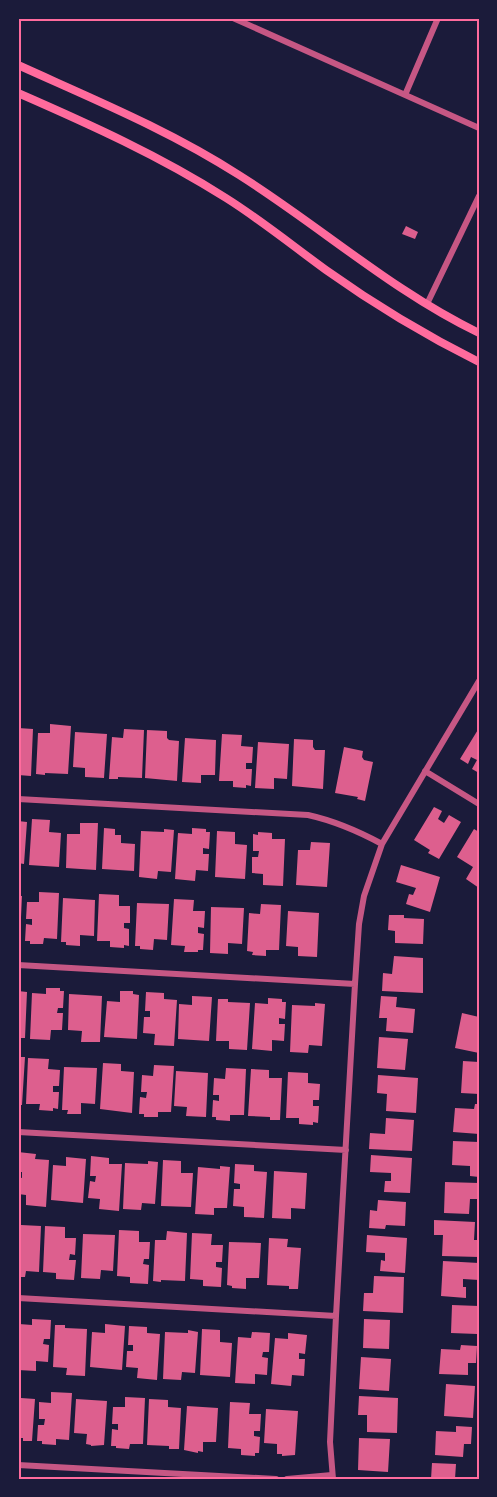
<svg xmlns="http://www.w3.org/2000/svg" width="497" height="1497" font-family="'Zilla Slab',serif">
<rect width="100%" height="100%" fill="#1b1b3a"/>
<!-- building -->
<path fill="#dd5f8e" d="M 406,226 L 418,232 L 415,239 L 402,234 Z
M 50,724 L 71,726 L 68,774 L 45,773 L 45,775 L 36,774 L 38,733 L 50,733 Z
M 18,728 L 33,729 L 31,776 L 18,775 Z
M 479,728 L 479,773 L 472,769 L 477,760 L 471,757 L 468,764 L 460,759 Z
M 124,729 L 144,730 L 142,778 L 118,777 L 118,779 L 109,779 L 112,737 L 123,738 Z
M 147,730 L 167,731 L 167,738 L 169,740 L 179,741 L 177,781 L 145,778 Z
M 75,732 L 107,734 L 104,778 L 85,777 L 85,768 L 73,767 Z
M 222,734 L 242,735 L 241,746 L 253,747 L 252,763 L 246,763 L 246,769 L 252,769 L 251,786 L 246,785 L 246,788 L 233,787 L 233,781 L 219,781 Z
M 185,738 L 216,740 L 215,775 L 201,775 L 201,783 L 182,782 Z
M 294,739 L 313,740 L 313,747 L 315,750 L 325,750 L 323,789 L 292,786 Z
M 258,742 L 289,744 L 287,779 L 274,778 L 274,789 L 255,788 Z
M 344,747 L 363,751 L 362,757 L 364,760 L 373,762 L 365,801 L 357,799 L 358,797 L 335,793 Z
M 434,807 L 442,811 L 438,819 L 444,823 L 449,815 L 461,822 L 439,859 L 428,853 L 430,850 L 414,840 Z
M 32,819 L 50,820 L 49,832 L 61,833 L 59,867 L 29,865 Z
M 18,821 L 27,822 L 24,864 L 18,863 Z
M 80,823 L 98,823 L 96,870 L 66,868 L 67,834 L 80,834 Z
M 104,828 L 115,829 L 115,835 L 121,835 L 121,843 L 135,844 L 134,871 L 102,869 Z
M 192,828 L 206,829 L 206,832 L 210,832 L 209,849 L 203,848 L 203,854 L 209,854 L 208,871 L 196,870 L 195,881 L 175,879 L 178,833 L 192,834 Z
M 164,829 L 174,830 L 171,872 L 158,871 L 157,879 L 139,877 L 141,831 L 164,832 Z
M 474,829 L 479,832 L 479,888 L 466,879 L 473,867 L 457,857 Z
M 217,831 L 235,832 L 235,844 L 247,845 L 245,879 L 215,877 Z
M 258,832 L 272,833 L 272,839 L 285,839 L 283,886 L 263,885 L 263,874 L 252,873 L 252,857 L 258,857 L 259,851 L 253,851 L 253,834 L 258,835 Z
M 311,842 L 330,843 L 327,887 L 296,885 L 298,850 L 310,850 Z
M 401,865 L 440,877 L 430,912 L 406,904 L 409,894 L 413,895 L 416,888 L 396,882 Z
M 39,892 L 59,893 L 57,939 L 44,938 L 43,944 L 30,944 L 30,941 L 25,941 L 26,924 L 32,925 L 32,919 L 26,919 L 27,902 L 39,902 Z
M 99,894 L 119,895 L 119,906 L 130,906 L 130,923 L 124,923 L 124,928 L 129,929 L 129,946 L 124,945 L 124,948 L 110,947 L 110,941 L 97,941 Z
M 18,896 L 22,896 L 20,938 L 18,938 Z
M 63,898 L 95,900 L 94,936 L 80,935 L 80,946 L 66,945 L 66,942 L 61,942 Z
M 174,899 L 194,900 L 193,911 L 205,911 L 204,928 L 198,927 L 198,933 L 204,934 L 203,950 L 198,950 L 198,952 L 184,952 L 185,946 L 171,945 Z
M 137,903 L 169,904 L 167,940 L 154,939 L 153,950 L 140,949 L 140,946 L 135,946 Z
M 261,904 L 281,905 L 279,950 L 266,950 L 266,956 L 252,955 L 253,952 L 247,951 L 249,913 L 260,914 Z
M 211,907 L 244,908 L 242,944 L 228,943 L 228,954 L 210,953 Z
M 288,911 L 319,913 L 317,957 L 298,956 L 298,947 L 286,946 Z
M 389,915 L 404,915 L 404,918 L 424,919 L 423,944 L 395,943 L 395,931 L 388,930 Z
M 394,956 L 423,958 L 423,993 L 382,991 L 383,973 L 392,974 Z
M 46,988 L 60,988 L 60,991 L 64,991 L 63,1008 L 58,1008 L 57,1013 L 63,1013 L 62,1030 L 51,1030 L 50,1040 L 30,1039 L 32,993 L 46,994 Z
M 18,991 L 27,992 L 25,1038 L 18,1038 Z
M 120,991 L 133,991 L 133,994 L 139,995 L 137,1039 L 104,1037 L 107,1001 L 120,1002 Z
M 146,992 L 164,993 L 164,999 L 177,1000 L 174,1046 L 154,1045 L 155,1034 L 143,1033 L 144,1017 L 150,1017 L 150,1011 L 145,1011 Z
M 69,994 L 102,996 L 100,1042 L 81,1042 L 82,1031 L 68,1030 Z
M 192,996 L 212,997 L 209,1041 L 178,1039 L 179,1004 L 192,1005 Z
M 381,996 L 397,997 L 396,1007 L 415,1009 L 413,1033 L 386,1031 L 387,1018 L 379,1018 Z
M 268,998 L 282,999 L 282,1002 L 286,1002 L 285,1019 L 279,1018 L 279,1024 L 285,1024 L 284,1041 L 272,1040 L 272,1051 L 252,1049 L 255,1003 L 268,1004 Z
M 218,999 L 228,999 L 228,1002 L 250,1003 L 247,1050 L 229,1049 L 229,1041 L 216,1041 Z
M 315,1003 L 325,1004 L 322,1046 L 309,1045 L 308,1053 L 290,1052 L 292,1005 L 315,1006 Z
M 462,1013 L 479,1017 L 479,1053 L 455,1048 Z
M 379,1037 L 408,1039 L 405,1070 L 377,1068 Z
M 18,1057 L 25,1057 L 22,1105 L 18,1105 Z
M 28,1058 L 49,1059 L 48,1069 L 60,1070 L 59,1086 L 53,1086 L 53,1092 L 59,1092 L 58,1109 L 53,1108 L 53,1111 L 39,1110 L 40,1104 L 26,1104 Z
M 463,1061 L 479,1062 L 479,1094 L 461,1093 Z
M 103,1063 L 121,1064 L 121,1071 L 134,1072 L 132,1113 L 100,1109 Z
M 154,1065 L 174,1066 L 171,1112 L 158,1112 L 158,1117 L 144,1117 L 144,1114 L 139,1114 L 140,1097 L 146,1098 L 147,1092 L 141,1092 L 142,1075 L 153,1076 Z
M 64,1067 L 97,1068 L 95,1104 L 81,1103 L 81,1114 L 67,1114 L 68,1110 L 62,1110 Z
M 226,1068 L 246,1069 L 244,1115 L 230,1115 L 230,1121 L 216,1120 L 216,1117 L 212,1117 L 213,1100 L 219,1101 L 219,1095 L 213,1095 L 214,1078 L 225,1079 Z
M 251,1069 L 269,1070 L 269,1078 L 282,1078 L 280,1120 L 270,1120 L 270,1117 L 248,1116 Z
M 176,1071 L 208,1073 L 206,1117 L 186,1116 L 187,1107 L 174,1106 Z
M 288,1072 L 308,1073 L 308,1083 L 320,1084 L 319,1100 L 313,1100 L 313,1106 L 319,1106 L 318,1123 L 313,1122 L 313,1125 L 299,1124 L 299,1118 L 286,1118 Z
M 378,1075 L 418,1078 L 416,1113 L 386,1111 L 387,1094 L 377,1093 Z
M 475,1104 L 479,1104 L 479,1134 L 453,1132 L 455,1108 L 474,1109 Z
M 386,1118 L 414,1120 L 412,1151 L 369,1149 L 370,1133 L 385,1134 Z
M 453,1141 L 479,1142 L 479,1177 L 470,1176 L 470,1166 L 452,1165 Z
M 18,1152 L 36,1154 L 35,1159 L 49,1160 L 46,1207 L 26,1205 L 26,1195 L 18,1194 L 18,1177 L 22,1178 L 22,1172 L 18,1172 Z
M 371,1155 L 412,1158 L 410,1193 L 384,1192 L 385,1181 L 391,1181 L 391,1173 L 370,1172 Z
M 91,1156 L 109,1158 L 109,1164 L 122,1164 L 119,1211 L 99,1209 L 100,1199 L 88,1198 L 90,1181 L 95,1182 L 96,1176 L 90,1176 Z
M 66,1157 L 86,1159 L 83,1203 L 51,1200 L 53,1165 L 66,1166 Z
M 163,1160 L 181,1161 L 181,1173 L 193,1173 L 191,1207 L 161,1206 Z
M 148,1161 L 158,1162 L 155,1204 L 142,1203 L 141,1210 L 123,1209 L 125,1163 L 148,1164 Z
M 235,1164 L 254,1165 L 254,1171 L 267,1172 L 264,1218 L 244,1217 L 244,1207 L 233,1206 L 234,1189 L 240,1189 L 240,1184 L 234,1183 Z
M 220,1166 L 230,1167 L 227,1208 L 214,1208 L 214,1215 L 195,1214 L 198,1167 L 220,1169 Z
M 274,1171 L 307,1173 L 305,1209 L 291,1208 L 291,1219 L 272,1218 Z
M 445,1182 L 479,1183 L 479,1199 L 470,1199 L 469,1214 L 444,1213 Z
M 378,1200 L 406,1202 L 405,1226 L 386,1225 L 385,1229 L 369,1228 L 370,1210 L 377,1211 Z
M 434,1220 L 475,1222 L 474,1240 L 479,1240 L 479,1257 L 442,1256 L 443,1235 L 434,1235 Z
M 21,1225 L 41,1226 L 39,1272 L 26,1271 L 25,1277 L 18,1277 L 18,1235 L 21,1235 Z
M 45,1226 L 65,1227 L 65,1238 L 76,1238 L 75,1255 L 70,1254 L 69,1260 L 76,1260 L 74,1280 L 56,1279 L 56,1273 L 43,1272 Z
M 119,1230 L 139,1231 L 139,1242 L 150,1242 L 149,1259 L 144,1259 L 143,1264 L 149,1265 L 148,1284 L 130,1283 L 130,1277 L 117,1276 Z
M 167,1231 L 187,1233 L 185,1281 L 161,1280 L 161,1282 L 153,1281 L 155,1240 L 166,1240 Z
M 192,1233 L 212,1234 L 211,1245 L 223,1245 L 222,1262 L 216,1262 L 216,1267 L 222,1268 L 221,1287 L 203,1286 L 203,1280 L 190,1279 Z
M 83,1234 L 115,1235 L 113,1271 L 101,1270 L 100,1279 L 81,1278 Z
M 367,1235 L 407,1238 L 405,1273 L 380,1271 L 381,1260 L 385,1261 L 385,1253 L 366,1252 Z
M 269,1238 L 288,1239 L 287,1247 L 301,1248 L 298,1289 L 289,1289 L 289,1286 L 267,1285 Z
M 229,1242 L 261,1243 L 259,1278 L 246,1278 L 246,1289 L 232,1288 L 232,1286 L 227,1285 Z
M 443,1261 L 479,1263 L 479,1280 L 463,1279 L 463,1287 L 466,1287 L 466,1298 L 441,1296 Z
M 374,1276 L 404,1277 L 403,1313 L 363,1311 L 364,1293 L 373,1293 Z
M 452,1305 L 479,1306 L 477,1334 L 451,1333 Z
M 32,1319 L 51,1320 L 50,1339 L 44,1339 L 43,1344 L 49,1345 L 48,1362 L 36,1361 L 36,1371 L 18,1370 L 19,1324 L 32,1325 Z
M 364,1319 L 390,1320 L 389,1349 L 363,1348 Z
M 105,1324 L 125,1326 L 122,1370 L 90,1367 L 92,1332 L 105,1333 Z
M 55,1325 L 65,1325 L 65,1328 L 87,1329 L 85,1376 L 66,1375 L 67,1368 L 53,1367 Z
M 129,1326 L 147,1327 L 147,1333 L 160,1334 L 157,1380 L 137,1378 L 138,1368 L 126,1367 L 127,1351 L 133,1351 L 133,1345 L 128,1345 Z
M 202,1329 L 220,1330 L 220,1342 L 232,1343 L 230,1377 L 200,1375 Z
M 188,1330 L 198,1332 L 195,1373 L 182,1372 L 181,1380 L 163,1379 L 165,1332 L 188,1333 Z
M 252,1332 L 270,1333 L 269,1352 L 263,1352 L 262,1357 L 268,1358 L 267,1375 L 255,1374 L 255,1384 L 235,1383 L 238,1337 L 251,1338 Z
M 288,1333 L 307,1335 L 305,1354 L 299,1353 L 299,1359 L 305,1359 L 304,1376 L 292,1375 L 291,1386 L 271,1384 L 275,1338 L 288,1339 Z
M 461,1345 L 477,1346 L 476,1363 L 468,1363 L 468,1375 L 439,1374 L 441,1349 L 460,1350 Z
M 361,1357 L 391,1359 L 389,1391 L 359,1389 Z
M 446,1384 L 475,1386 L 473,1418 L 444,1416 Z
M 18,1391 L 21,1391 L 21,1398 L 35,1399 L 32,1441 L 23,1441 L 23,1438 L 18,1438 Z
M 51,1392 L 72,1393 L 69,1440 L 56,1439 L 56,1445 L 42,1444 L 42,1441 L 37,1441 L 38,1425 L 44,1425 L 45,1419 L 39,1419 L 39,1402 L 51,1403 Z
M 359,1396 L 398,1398 L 397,1433 L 367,1432 L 367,1415 L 358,1415 Z
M 125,1397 L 145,1398 L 143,1444 L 130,1444 L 129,1449 L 116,1448 L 116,1446 L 111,1446 L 112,1429 L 118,1430 L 118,1424 L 112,1424 L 113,1407 L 125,1407 Z
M 76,1399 L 107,1401 L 104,1445 L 91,1446 L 91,1445 L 86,1444 L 87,1434 L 74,1433 Z
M 149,1399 L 168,1400 L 168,1407 L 181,1408 L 179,1449 L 169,1449 L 169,1446 L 147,1445 Z
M 230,1402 L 250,1403 L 249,1414 L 261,1414 L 260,1431 L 254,1431 L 254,1436 L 260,1437 L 259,1453 L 255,1453 L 255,1456 L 241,1455 L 241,1449 L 228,1448 Z
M 187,1406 L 218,1408 L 216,1442 L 203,1442 L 203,1452 L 198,1451 L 198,1453 L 184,1450 Z
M 266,1409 L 298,1411 L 295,1455 L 282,1456 L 282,1454 L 277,1454 L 277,1444 L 264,1443 Z
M 456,1426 L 472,1427 L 471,1444 L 464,1444 L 463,1457 L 435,1455 L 436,1431 L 456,1432 Z
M 359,1438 L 390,1439 L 388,1472 L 358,1470 Z
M 432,1463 L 456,1464 L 455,1479 L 431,1479 Z"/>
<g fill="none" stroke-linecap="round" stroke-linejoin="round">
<!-- minor -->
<path stroke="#c65784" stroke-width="6" d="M 233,18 L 479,128
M 405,95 L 438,18
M 427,304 L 479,196
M 425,771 L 479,804
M 18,799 L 308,815 C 335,821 358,831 382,844
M 18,965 L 355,984
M 18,1132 L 346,1150
M 18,1298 L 336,1316
M 18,1465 L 276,1479
M 287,1479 L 332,1475
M 333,1479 L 330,1442 L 336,1316 L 355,984 L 359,924 L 364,896 L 382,844 L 479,681"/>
<!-- secondary -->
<path stroke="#ff6b9d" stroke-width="8" d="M 18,65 C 93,99 169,130 239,175 C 320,226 392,291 479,333
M 18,93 C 89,124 160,156 226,198 C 261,220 293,246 326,270 C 375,305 425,335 479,362"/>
</g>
<!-- border -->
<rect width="497" height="1497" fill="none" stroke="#1b1b3a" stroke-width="39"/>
<rect x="20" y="20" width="458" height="1458" fill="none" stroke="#ff6b9d" stroke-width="2"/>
</svg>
